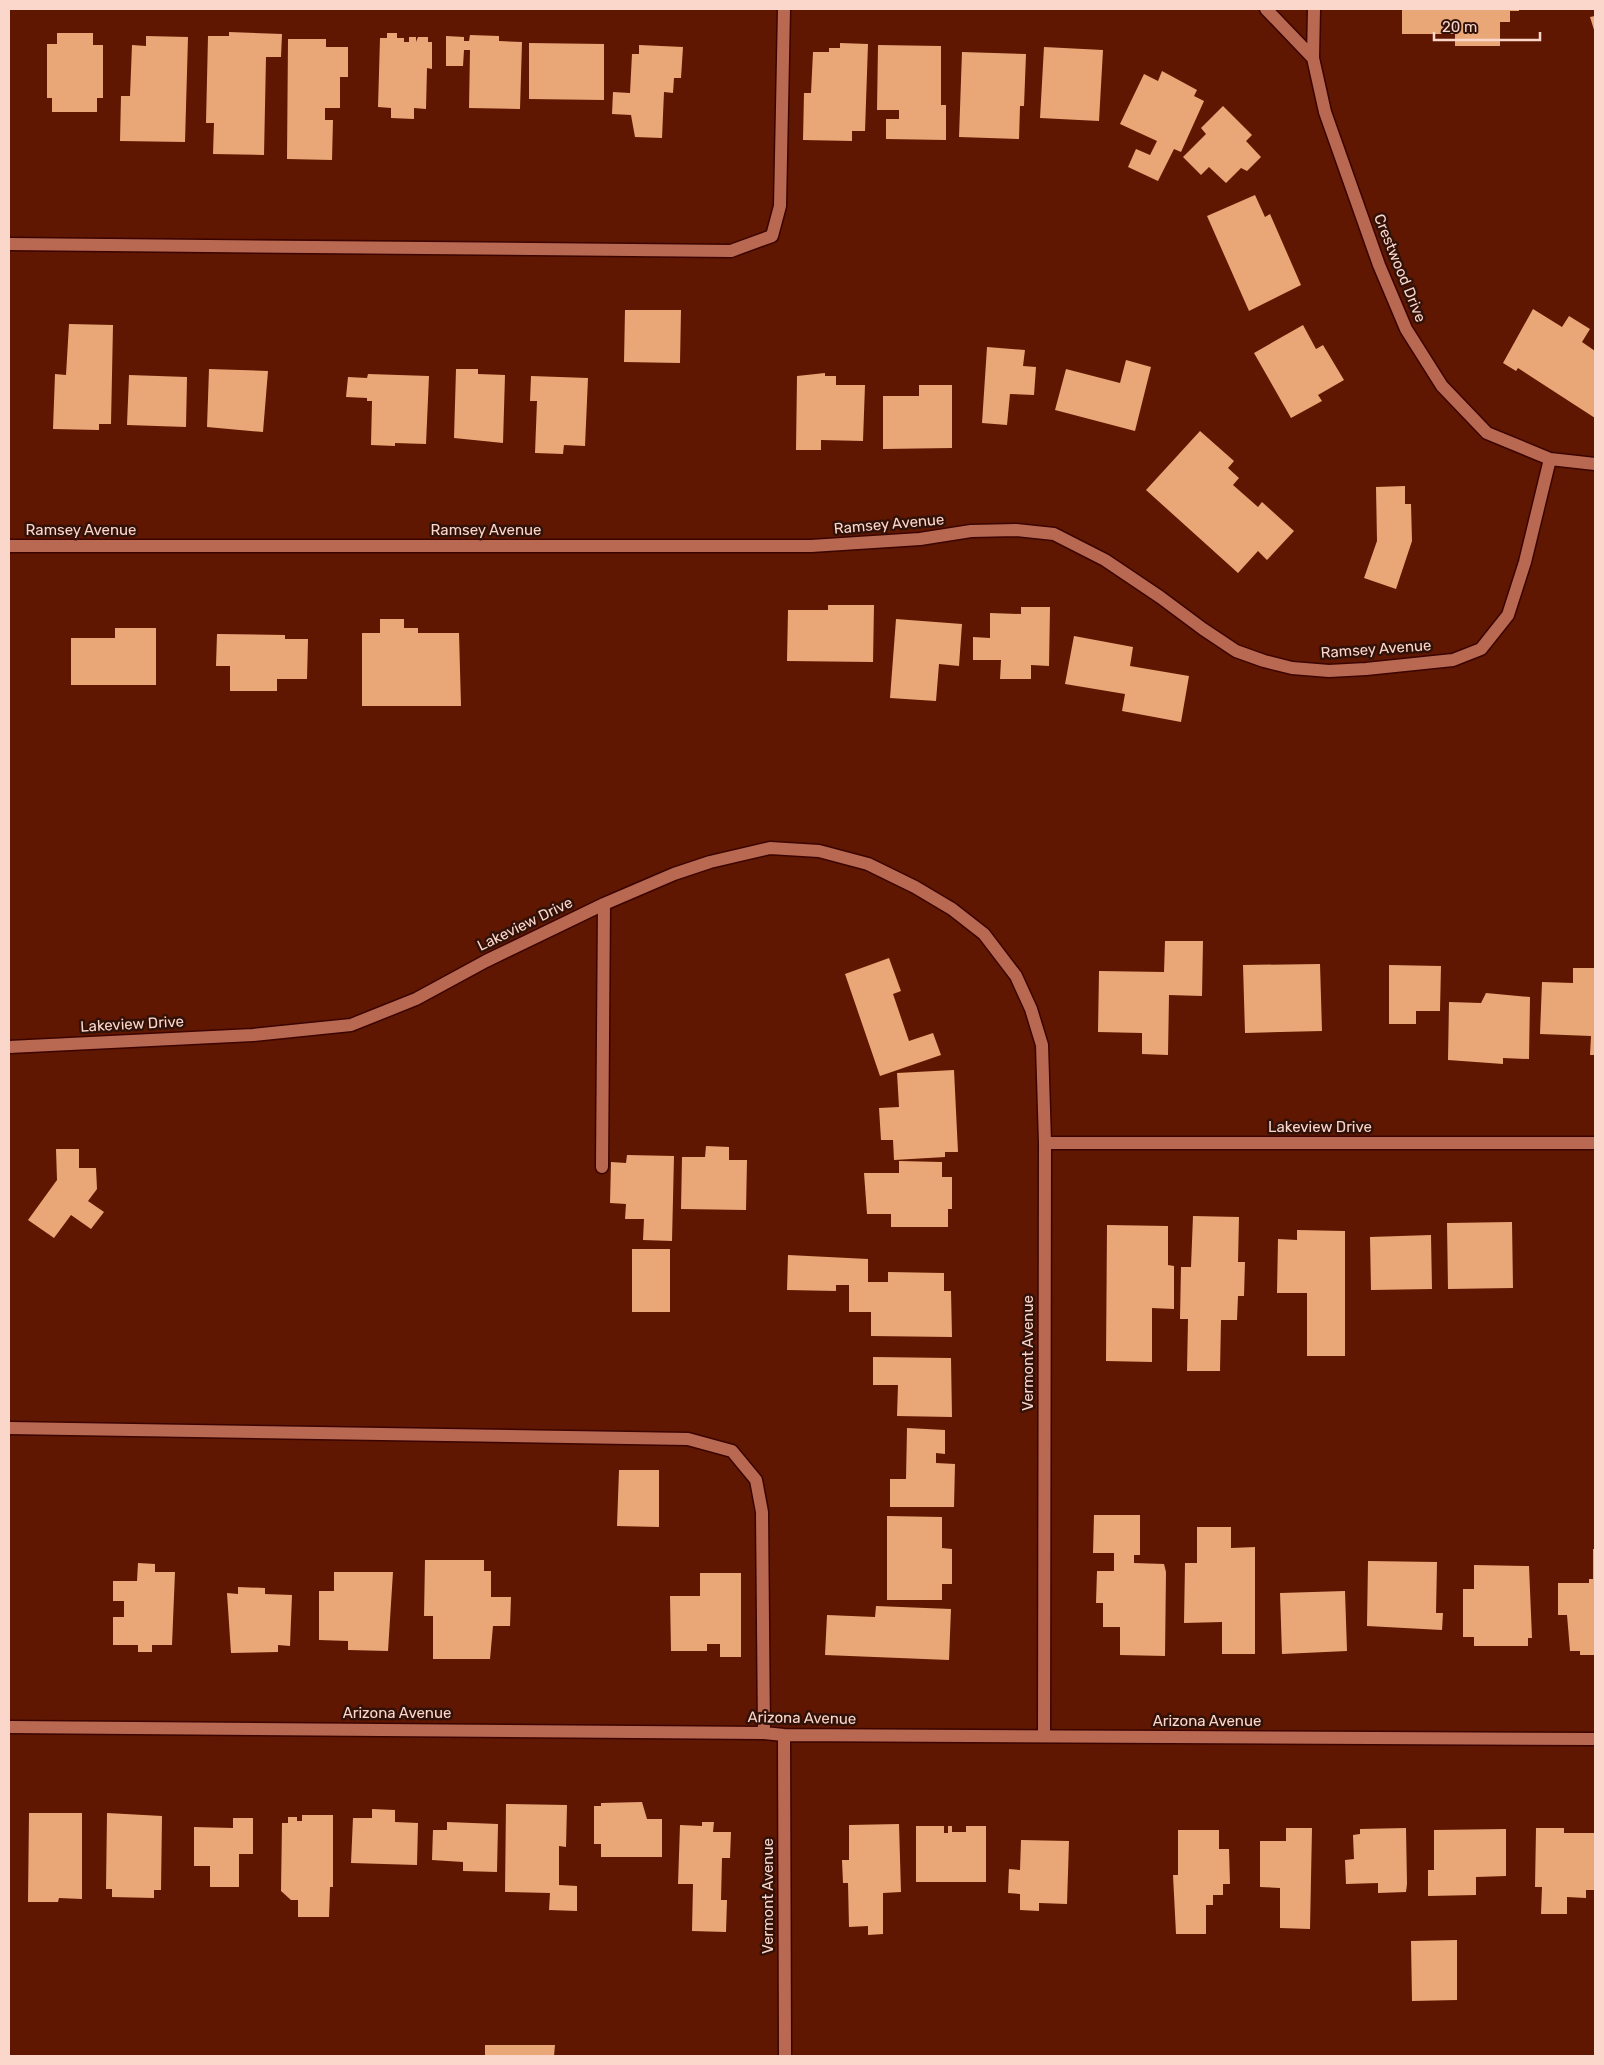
<svg xmlns="http://www.w3.org/2000/svg" width="1604" height="2065" font-family="Rubik,sans-serif">
<rect width="100%" height="100%" fill="#601701"/>
<!-- building -->
<path fill="#e9a777" d="M 1402,9 L 1519,9 L 1519,11 L 1510,11 L 1510,22 L 1500,22 L 1500,46 L 1455,46 L 1455,34 L 1402,34 Z
M 1595,16 L 1595,33 L 1590,17 Z
M 229,32 L 282,34 L 281,57 L 266,57 L 264,155 L 213,154 L 214,123 L 206,123 L 208,36 L 229,36 Z
M 57,33 L 93,33 L 93,45 L 103,45 L 103,98 L 97,98 L 97,112 L 52,112 L 52,98 L 47,98 L 47,44 L 57,44 Z
M 387,33 L 397,33 L 397,38 L 404,38 L 404,42 L 409,42 L 409,37 L 416,37 L 416,42 L 418,37 L 428,37 L 428,42 L 432,42 L 432,69 L 427,68 L 426,109 L 414,108 L 414,119 L 391,118 L 391,108 L 378,107 L 380,38 L 387,38 Z
M 470,35 L 499,36 L 499,41 L 522,42 L 520,109 L 469,108 L 470,50 L 464,50 L 463,66 L 446,66 L 446,36 L 464,37 L 464,41 L 469,41 Z
M 146,36 L 188,37 L 185,142 L 120,141 L 121,96 L 130,96 L 132,45 L 146,46 Z
M 288,39 L 326,39 L 326,47 L 348,47 L 348,77 L 340,77 L 340,108 L 325,108 L 325,120 L 333,120 L 332,160 L 287,159 Z
M 529,43 L 604,44 L 604,100 L 529,99 Z
M 840,43 L 868,44 L 865,131 L 852,131 L 852,141 L 803,140 L 804,93 L 811,93 L 813,52 L 829,52 L 829,48 L 840,48 Z
M 639,45 L 683,47 L 681,78 L 674,78 L 673,93 L 664,92 L 662,138 L 635,137 L 631,115 L 612,114 L 613,92 L 630,93 L 632,54 L 639,54 Z
M 878,45 L 941,46 L 941,105 L 946,105 L 946,140 L 886,139 L 886,119 L 899,119 L 899,110 L 877,110 Z
M 1044,47 L 1103,50 L 1099,121 L 1040,118 Z
M 962,52 L 1026,54 L 1024,106 L 1020,106 L 1019,139 L 959,137 Z
M 1162,71 L 1197,90 L 1194,96 L 1204,101 L 1181,152 L 1174,149 L 1158,181 L 1128,167 L 1136,149 L 1150,155 L 1157,141 L 1120,124 L 1144,74 L 1158,81 Z
M 1223,106 L 1252,135 L 1246,141 L 1261,157 L 1247,171 L 1241,168 L 1226,183 L 1209,167 L 1201,175 L 1183,157 L 1206,134 L 1201,128 Z
M 1255,195 L 1265,217 L 1270,214 L 1301,285 L 1249,311 L 1207,216 Z
M 1533,309 L 1562,327 L 1569,316 L 1590,329 L 1582,342 L 1595,351 L 1595,418 L 1518,368 L 1516,371 L 1503,363 Z
M 625,310 L 681,310 L 680,363 L 624,362 Z
M 69,324 L 113,325 L 111,424 L 99,424 L 99,430 L 53,429 L 55,374 L 66,375 Z
M 1303,325 L 1316,349 L 1323,345 L 1344,380 L 1318,395 L 1322,401 L 1291,418 L 1254,353 Z
M 987,347 L 1025,350 L 1023,366 L 1036,367 L 1034,395 L 1010,394 L 1007,425 L 982,423 Z
M 1126,360 L 1151,367 L 1135,431 L 1055,410 L 1066,369 L 1120,383 Z
M 209,369 L 268,371 L 263,432 L 207,427 Z
M 456,369 L 478,369 L 478,374 L 505,375 L 503,443 L 454,438 Z
M 825,373 L 825,376 L 836,376 L 836,385 L 865,385 L 863,441 L 821,440 L 821,450 L 796,450 L 797,376 Z
M 368,374 L 429,376 L 426,444 L 395,443 L 395,446 L 371,445 L 372,401 L 367,401 L 367,398 L 346,397 L 348,377 L 367,378 Z
M 129,375 L 187,377 L 186,427 L 127,425 Z
M 531,376 L 588,378 L 585,446 L 564,445 L 563,454 L 535,453 L 537,401 L 530,401 Z
M 919,385 L 952,385 L 952,448 L 883,449 L 883,396 L 919,396 Z
M 1200,431 L 1234,461 L 1228,468 L 1239,478 L 1233,485 L 1258,507 L 1262,502 L 1294,531 L 1267,560 L 1258,551 L 1238,573 L 1146,490 Z
M 1405,486 L 1405,504 L 1411,504 L 1412,541 L 1396,589 L 1364,578 L 1377,541 L 1376,487 Z
M 828,605 L 874,605 L 873,662 L 787,661 L 788,610 L 828,610 Z
M 1021,607 L 1050,607 L 1049,666 L 1031,665 L 1031,679 L 1000,679 L 1001,660 L 973,660 L 973,637 L 990,638 L 990,613 L 1021,614 Z
M 380,619 L 404,619 L 404,628 L 418,628 L 418,633 L 459,633 L 461,706 L 362,706 L 362,633 L 380,633 Z
M 896,619 L 962,624 L 959,666 L 939,664 L 936,701 L 890,698 Z
M 115,628 L 156,628 L 156,685 L 71,685 L 71,638 L 115,638 Z
M 217,634 L 285,635 L 285,639 L 308,639 L 307,679 L 277,679 L 277,691 L 230,691 L 230,666 L 216,666 Z
M 1074,636 L 1133,647 L 1130,666 L 1189,676 L 1181,722 L 1122,711 L 1125,694 L 1065,684 Z
M 1165,941 L 1203,941 L 1202,996 L 1169,995 L 1168,1055 L 1142,1054 L 1142,1033 L 1098,1032 L 1099,971 L 1164,972 Z
M 889,958 L 901,991 L 893,994 L 909,1041 L 933,1033 L 941,1055 L 880,1076 L 845,974 Z
M 1320,964 L 1322,1031 L 1245,1033 L 1243,965 Z
M 1389,965 L 1441,966 L 1440,1011 L 1416,1011 L 1416,1024 L 1389,1024 Z
M 1573,968 L 1595,968 L 1595,1055 L 1590,1055 L 1591,1036 L 1540,1034 L 1542,982 L 1573,983 Z
M 1486,993 L 1530,997 L 1529,1059 L 1503,1058 L 1503,1064 L 1448,1060 L 1449,1002 L 1481,1003 Z
M 954,1070 L 958,1152 L 945,1152 L 945,1157 L 894,1160 L 893,1140 L 881,1140 L 879,1108 L 899,1107 L 897,1073 Z
M 706,1146 L 729,1147 L 729,1160 L 747,1160 L 746,1210 L 681,1209 L 682,1157 L 705,1157 Z
M 56,1149 L 79,1149 L 79,1168 L 96,1168 L 97,1189 L 88,1201 L 104,1212 L 91,1229 L 71,1215 L 54,1238 L 28,1220 L 57,1180 Z
M 627,1155 L 674,1156 L 672,1241 L 643,1240 L 644,1219 L 625,1219 L 626,1204 L 610,1203 L 611,1162 L 626,1163 Z
M 899,1161 L 942,1162 L 942,1177 L 952,1177 L 952,1209 L 948,1209 L 948,1227 L 891,1227 L 891,1214 L 867,1214 L 864,1173 L 899,1173 Z
M 1193,1216 L 1239,1217 L 1238,1262 L 1245,1262 L 1244,1296 L 1238,1296 L 1237,1320 L 1221,1320 L 1220,1371 L 1187,1371 L 1188,1319 L 1180,1319 L 1181,1267 L 1191,1267 Z
M 1512,1222 L 1513,1288 L 1448,1289 L 1447,1223 Z
M 1107,1225 L 1168,1226 L 1168,1265 L 1174,1266 L 1174,1309 L 1152,1308 L 1152,1362 L 1106,1361 Z
M 1297,1230 L 1345,1231 L 1345,1356 L 1307,1356 L 1307,1293 L 1277,1293 L 1278,1239 L 1297,1240 Z
M 1431,1235 L 1432,1289 L 1371,1290 L 1370,1237 Z
M 632,1249 L 670,1249 L 670,1312 L 632,1312 Z
M 788,1255 L 868,1259 L 868,1282 L 888,1282 L 888,1272 L 944,1273 L 944,1291 L 951,1291 L 952,1337 L 871,1336 L 871,1312 L 849,1312 L 849,1285 L 836,1285 L 836,1291 L 787,1290 Z
M 873,1357 L 951,1358 L 952,1417 L 897,1416 L 898,1385 L 873,1385 Z
M 907,1428 L 945,1430 L 945,1454 L 936,1453 L 936,1463 L 955,1464 L 954,1507 L 890,1507 L 890,1479 L 906,1479 Z
M 619,1470 L 659,1470 L 659,1527 L 617,1526 Z
M 1094,1515 L 1140,1515 L 1140,1555 L 1134,1555 L 1134,1563 L 1164,1564 L 1166,1572 L 1165,1656 L 1120,1655 L 1120,1627 L 1103,1627 L 1103,1603 L 1096,1603 L 1097,1571 L 1114,1571 L 1114,1553 L 1093,1553 Z
M 887,1516 L 942,1517 L 942,1548 L 952,1549 L 952,1584 L 942,1584 L 942,1600 L 887,1600 Z
M 1197,1527 L 1231,1527 L 1231,1548 L 1255,1547 L 1255,1654 L 1222,1654 L 1222,1622 L 1184,1623 L 1185,1563 L 1197,1563 Z
M 1593,1549 L 1595,1549 L 1595,1655 L 1580,1655 L 1580,1651 L 1570,1651 L 1567,1615 L 1558,1615 L 1558,1583 L 1589,1583 L 1589,1579 L 1593,1579 Z
M 425,1560 L 484,1560 L 484,1571 L 491,1571 L 491,1597 L 511,1597 L 510,1626 L 493,1626 L 490,1659 L 433,1659 L 433,1616 L 424,1616 Z
M 1368,1561 L 1437,1562 L 1436,1613 L 1443,1613 L 1442,1630 L 1367,1626 Z
M 138,1563 L 155,1564 L 155,1572 L 175,1572 L 172,1645 L 152,1645 L 152,1652 L 138,1652 L 138,1645 L 113,1645 L 113,1617 L 124,1617 L 124,1601 L 113,1601 L 113,1581 L 137,1581 Z
M 1474,1565 L 1529,1566 L 1532,1638 L 1528,1638 L 1528,1646 L 1474,1646 L 1474,1637 L 1463,1637 L 1463,1589 L 1474,1589 Z
M 334,1572 L 393,1572 L 388,1651 L 348,1650 L 348,1641 L 319,1640 L 319,1591 L 334,1591 Z
M 700,1573 L 741,1573 L 741,1657 L 720,1657 L 720,1644 L 707,1644 L 707,1651 L 671,1651 L 670,1596 L 700,1596 Z
M 238,1587 L 265,1588 L 265,1594 L 292,1595 L 290,1646 L 278,1645 L 278,1652 L 231,1653 L 227,1593 L 238,1594 Z
M 1345,1591 L 1347,1651 L 1282,1654 L 1280,1593 Z
M 876,1606 L 951,1609 L 949,1660 L 825,1655 L 827,1615 L 875,1617 Z
M 642,1802 L 647,1819 L 662,1819 L 662,1857 L 601,1857 L 601,1844 L 594,1844 L 594,1806 L 601,1806 L 601,1803 Z
M 506,1804 L 567,1805 L 566,1847 L 559,1846 L 559,1885 L 577,1886 L 577,1911 L 549,1910 L 550,1893 L 505,1892 Z
M 372,1809 L 395,1810 L 395,1822 L 418,1823 L 417,1865 L 351,1863 L 353,1818 L 372,1818 Z
M 29,1813 L 82,1813 L 82,1899 L 59,1898 L 58,1902 L 28,1902 Z
M 107,1813 L 162,1816 L 161,1890 L 154,1890 L 154,1898 L 112,1897 L 112,1889 L 106,1889 Z
M 302,1815 L 333,1815 L 333,1887 L 330,1887 L 329,1917 L 298,1917 L 298,1900 L 291,1900 L 281,1891 L 282,1823 L 288,1823 L 288,1817 L 297,1817 L 297,1821 L 302,1821 Z
M 233,1818 L 253,1818 L 253,1854 L 239,1854 L 239,1887 L 210,1887 L 210,1866 L 194,1866 L 194,1827 L 233,1828 Z
M 447,1822 L 498,1824 L 497,1872 L 463,1871 L 463,1862 L 432,1860 L 433,1830 L 447,1830 Z
M 702,1822 L 714,1822 L 713,1832 L 731,1832 L 730,1858 L 722,1858 L 721,1900 L 727,1900 L 726,1932 L 692,1931 L 693,1884 L 678,1884 L 680,1825 L 702,1826 Z
M 899,1824 L 901,1892 L 883,1893 L 883,1934 L 868,1935 L 868,1926 L 849,1927 L 848,1883 L 843,1883 L 842,1860 L 849,1860 L 849,1825 Z
M 916,1826 L 944,1826 L 944,1833 L 948,1833 L 948,1826 L 952,1826 L 952,1832 L 966,1832 L 966,1826 L 986,1826 L 986,1882 L 916,1882 Z
M 1286,1828 L 1312,1828 L 1310,1929 L 1280,1928 L 1280,1888 L 1260,1887 L 1260,1841 L 1286,1841 Z
M 1406,1828 L 1407,1884 L 1406,1892 L 1378,1893 L 1378,1883 L 1346,1884 L 1345,1860 L 1354,1859 L 1353,1835 L 1360,1834 L 1360,1829 Z
M 1536,1828 L 1564,1828 L 1564,1833 L 1595,1833 L 1595,1890 L 1586,1890 L 1586,1898 L 1567,1897 L 1567,1914 L 1541,1914 L 1542,1887 L 1535,1887 Z
M 1506,1829 L 1506,1876 L 1476,1877 L 1476,1895 L 1428,1896 L 1428,1870 L 1434,1870 L 1434,1830 Z
M 1178,1830 L 1219,1830 L 1219,1849 L 1229,1849 L 1230,1884 L 1223,1884 L 1223,1895 L 1213,1895 L 1213,1905 L 1206,1905 L 1206,1934 L 1176,1934 L 1173,1875 L 1178,1875 Z
M 1021,1840 L 1069,1841 L 1067,1904 L 1039,1903 L 1039,1911 L 1020,1910 L 1020,1894 L 1008,1893 L 1009,1869 L 1020,1870 Z
M 1457,1940 L 1457,2000 L 1412,2001 L 1411,1941 Z
M 485,2045 L 555,2045 L 554,2056 L 485,2056 Z"/>
<g fill="none" stroke-linecap="round" stroke-linejoin="round">
<!-- minor casing -->
<g stroke="#3b0400" stroke-width="15">
<path id="minor" d="M 1266,9 L 1313,58
M 1314,9 L 1313,58 L 1325,112 L 1379,265 L 1406,329 L 1442,386 L 1487,433 L 1550,459 L 1595,464
M 9,244 L 731,251 L 772,236 L 780,206 L 784,9
M 9,546 L 811,546 L 920,539 L 971,531 L 1016,530 L 1054,534 L 1105,560 L 1160,597 L 1203,629 L 1236,651 L 1264,661 L 1292,668 L 1329,671 L 1366,669 L 1453,660 L 1481,649 L 1508,615 L 1525,562 L 1550,459
M 9,1047 L 253,1035 L 351,1025 L 416,999 L 486,961 L 604,904 L 674,874 L 710,862 L 770,848 L 819,851 L 868,864 L 915,887 L 952,909 L 984,934 L 1016,976 L 1031,1009 L 1042,1045 L 1045,1143 L 1044,1736
M 1045,1143 L 1595,1143
M 602,1167 L 604,904
M 9,1428 L 688,1439 L 732,1451 L 756,1480 L 762,1512 L 764,1733
M 9,1727 L 764,1733 L 784,1735 L 1595,1739
M 784,1735 L 785,2056"/>
</g>
<!-- minor -->
<use href="#minor" stroke="#b96952" stroke-width="12"/>
</g>
<g text-anchor="middle" dominant-baseline="central" stroke-width="5" stroke-linejoin="round" paint-order="stroke">
<!-- street labels -->
<g font-size="15" fill="#fad6cb" stroke="#311108">
<text transform="translate(1400 268) rotate(68)">Crestwood Drive</text>
<text transform="translate(889 524) rotate(-5)">Ramsey Avenue</text>
<text x="81" y="530">Ramsey Avenue</text>
<text x="486" y="530">Ramsey Avenue</text>
<text transform="translate(1376 649) rotate(-4)">Ramsey Avenue</text>
<text transform="translate(525 924) rotate(-26)">Lakeview Drive</text>
<text transform="translate(132 1024) rotate(-3)">Lakeview Drive</text>
<text x="1320" y="1127">Lakeview Drive</text>
<text transform="translate(1028 1353) rotate(-90)">Vermont Avenue</text>
<text x="397" y="1713">Arizona Avenue</text>
<text transform="translate(802 1718) rotate(1)">Arizona Avenue</text>
<text x="1207" y="1721">Arizona Avenue</text>
<text transform="translate(768 1896) rotate(-90)">Vermont Avenue</text>
</g>
</g>
<!-- border -->
<rect width="1604" height="2065" fill="none" stroke="#fad6cb" stroke-width="20"/>
<!-- scale -->
<path d="M1434 32v8h106v-8" fill="none" stroke="#fad6cb" stroke-width="2.5"/>
<text x="1442" y="32" font-size="15" fill="#fad6cb" stroke="#311108" stroke-width="4" paint-order="stroke">20 m</text>
</svg>
